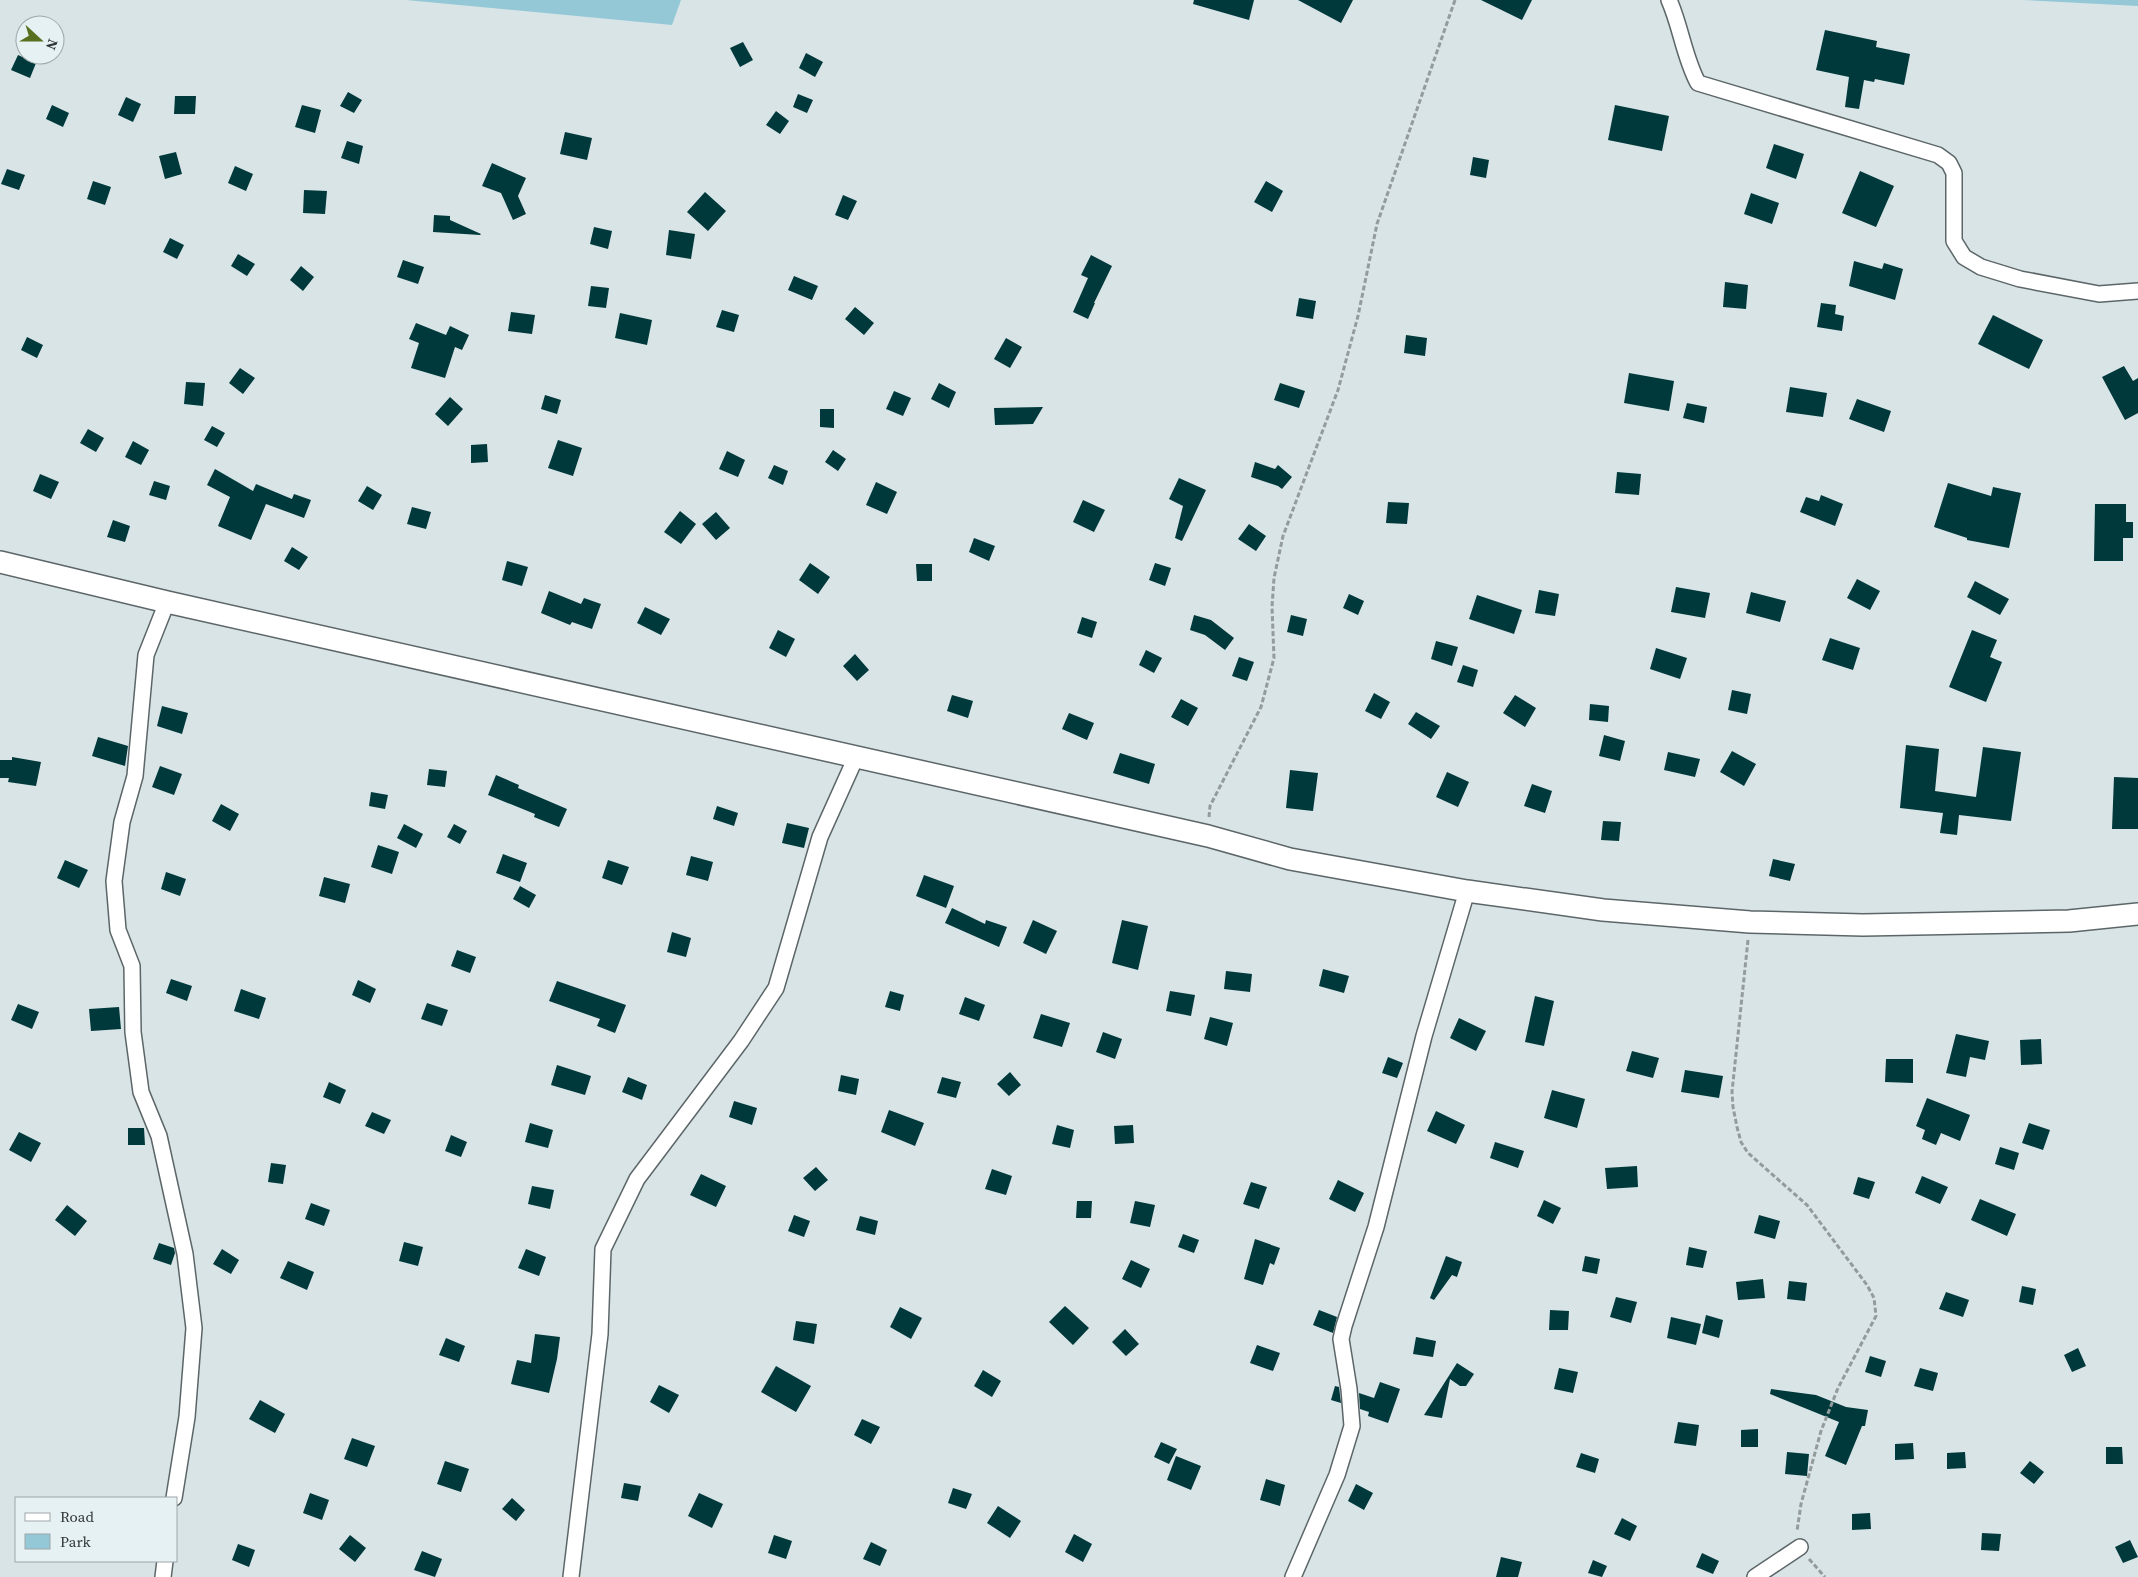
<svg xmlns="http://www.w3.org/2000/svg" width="2138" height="1577" font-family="'Source Serif 4',serif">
<rect width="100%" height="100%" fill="#d9e4e7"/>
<!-- green -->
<path fill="#94c8d6" d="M 406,0 L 681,0 L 672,25 Z
M 2023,0 L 2138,0 L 2138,6 Z"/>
<!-- building -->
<path fill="#00393b" d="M 1194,0 L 1254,0 L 1249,20 L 1193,4 Z
M 1298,0 L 1353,0 L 1341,23 Z
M 1481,0 L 1532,0 L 1522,20 Z
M 1825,30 L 1877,41 L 1876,47 L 1910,54 L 1904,85 L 1875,79 L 1874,82 L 1864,80 L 1859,109 L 1845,107 L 1849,77 L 1816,70 Z
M 743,42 L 753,60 L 740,67 L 730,48 Z
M 806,53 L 823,62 L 815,77 L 799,68 Z
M 18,55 L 36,63 L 30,78 L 11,70 Z
M 348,92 L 362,100 L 354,113 L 340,106 Z
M 798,94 L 813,100 L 807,113 L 793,107 Z
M 175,96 L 196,96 L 195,114 L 174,114 Z
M 126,97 L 141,104 L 133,122 L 118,115 Z
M 52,105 L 69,113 L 63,127 L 46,119 Z
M 302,105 L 321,110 L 315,133 L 295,127 Z
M 1615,105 L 1669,116 L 1662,151 L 1608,140 Z
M 776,111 L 789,121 L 780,134 L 766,125 Z
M 565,132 L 592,138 L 587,160 L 560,154 Z
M 347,141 L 363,146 L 359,164 L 341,158 Z
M 1774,144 L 1804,154 L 1796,179 L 1766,168 Z
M 176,152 L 182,174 L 165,179 L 159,156 Z
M 1473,157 L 1489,160 L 1486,178 L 1470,175 Z
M 492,163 L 526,178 L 518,196 L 526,214 L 513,220 L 501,193 L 482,186 Z
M 235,166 L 253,174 L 246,191 L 228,183 Z
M 7,169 L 25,175 L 19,190 L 1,184 Z
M 1860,171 L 1894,186 L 1876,227 L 1842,213 Z
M 93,181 L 111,187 L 105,205 L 87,199 Z
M 1266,181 L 1283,191 L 1272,212 L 1254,202 Z
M 304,190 L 327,191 L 325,214 L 303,213 Z
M 705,192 L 726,211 L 708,231 L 687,212 Z
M 1751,193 L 1779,203 L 1772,224 L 1744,214 Z
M 843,195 L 857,201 L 848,220 L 835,215 Z
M 434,215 L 450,216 L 450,220 L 481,234 L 480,235 L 433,232 Z
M 594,227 L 612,231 L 608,249 L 590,244 Z
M 669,230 L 695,234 L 691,259 L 666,255 Z
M 170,238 L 184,245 L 177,259 L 163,252 Z
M 238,254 L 255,264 L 247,276 L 231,266 Z
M 1091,255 L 1112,266 L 1094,303 L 1095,303 L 1088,319 L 1073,312 L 1088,278 L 1081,275 Z
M 403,260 L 424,267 L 418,284 L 397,277 Z
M 1854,261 L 1882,269 L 1884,263 L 1903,269 L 1895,300 L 1849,286 Z
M 301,266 L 314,277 L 303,291 L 290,280 Z
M 794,276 L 818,286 L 812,300 L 788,290 Z
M 1725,282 L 1748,285 L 1746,309 L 1723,307 Z
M 591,286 L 609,288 L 606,308 L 588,306 Z
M 1299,298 L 1316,301 L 1313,319 L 1296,316 Z
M 1821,303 L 1836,305 L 1835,314 L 1844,316 L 1842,331 L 1817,327 Z
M 855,307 L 874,323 L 864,335 L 845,319 Z
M 722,310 L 739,315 L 734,332 L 716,327 Z
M 511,312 L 535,315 L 532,334 L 508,331 Z
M 620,313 L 652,320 L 647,345 L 615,338 Z
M 1993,315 L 2043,340 L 2029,369 L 1978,344 Z
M 416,323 L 446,335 L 450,326 L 469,335 L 462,350 L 455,347 L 445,378 L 411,368 L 419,343 L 409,339 Z
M 1406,335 L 1427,338 L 1425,356 L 1404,353 Z
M 27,337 L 43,345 L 37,358 L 21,350 Z
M 1006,338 L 1022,347 L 1010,368 L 994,359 Z
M 2124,366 L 2133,381 L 2138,378 L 2138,413 L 2125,420 L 2102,377 Z
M 240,368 L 255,378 L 243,394 L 229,383 Z
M 1629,373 L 1674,381 L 1669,411 L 1624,403 Z
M 186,382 L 205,383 L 203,406 L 184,404 Z
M 939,383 L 956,392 L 949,408 L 931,399 Z
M 1280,383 L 1305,391 L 1299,408 L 1274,400 Z
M 1790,387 L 1827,393 L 1823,417 L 1786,412 Z
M 894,391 L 911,398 L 903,416 L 886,409 Z
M 545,395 L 561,400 L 557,414 L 541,409 Z
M 450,397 L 463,409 L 448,426 L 435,414 Z
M 1857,399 L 1891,411 L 1884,432 L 1849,419 Z
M 1687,403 L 1707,407 L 1704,423 L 1683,418 Z
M 1043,407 L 1033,424 L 995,425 L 994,408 Z
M 820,409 L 834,409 L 834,428 L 820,427 Z
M 212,426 L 225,433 L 217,447 L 204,440 Z
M 88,429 L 104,438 L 96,452 L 80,443 Z
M 558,440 L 582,448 L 573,476 L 548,468 Z
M 133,441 L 149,450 L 141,465 L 125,457 Z
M 487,444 L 488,462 L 471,463 L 471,445 Z
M 833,450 L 846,459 L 838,471 L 825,462 Z
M 727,451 L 745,460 L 738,477 L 719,469 Z
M 1255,462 L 1275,469 L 1278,465 L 1292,477 L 1282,489 L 1278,486 L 1251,477 Z
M 774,465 L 788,471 L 783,485 L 768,478 Z
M 215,469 L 253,491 L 256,484 L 292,499 L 294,494 L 311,500 L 304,518 L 266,504 L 251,540 L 218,526 L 230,497 L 207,485 Z
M 1617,472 L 1641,474 L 1639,495 L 1615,493 Z
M 40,474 L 59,482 L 51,499 L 33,491 Z
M 1179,478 L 1206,490 L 1182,541 L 1175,538 L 1183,506 L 1169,499 Z
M 154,481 L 170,486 L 166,500 L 149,495 Z
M 876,482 L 897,492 L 887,514 L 866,505 Z
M 1948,483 L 1991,496 L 1993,487 L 2021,493 L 2009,548 L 1967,540 L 1967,538 L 1934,527 Z
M 367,486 L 382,495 L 373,510 L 358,501 Z
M 1821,495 L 1843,504 L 1835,526 L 1800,512 L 1806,497 L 1819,501 Z
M 1083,500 L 1105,510 L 1094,532 L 1073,522 Z
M 1388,502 L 1409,503 L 1407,524 L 1386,523 Z
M 2095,504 L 2126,504 L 2126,522 L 2133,522 L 2133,538 L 2123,538 L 2123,561 L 2094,561 Z
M 412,507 L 431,512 L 426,529 L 407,524 Z
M 680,511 L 696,524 L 681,544 L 664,532 Z
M 716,512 L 730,528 L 716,540 L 702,524 Z
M 113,520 L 130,526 L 125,542 L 107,537 Z
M 1249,524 L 1266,536 L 1256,551 L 1238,539 Z
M 974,538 L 995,546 L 989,561 L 969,552 Z
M 292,547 L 308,557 L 299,570 L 284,561 Z
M 507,561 L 528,567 L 522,586 L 502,580 Z
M 810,563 L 830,577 L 818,594 L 799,580 Z
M 1155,563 L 1171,568 L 1165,586 L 1149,580 Z
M 916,564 L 932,564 L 932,581 L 917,581 Z
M 1857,579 L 1880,591 L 1870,610 L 1847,598 Z
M 1975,581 L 2009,599 L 2000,615 L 1967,597 Z
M 1676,587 L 1710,593 L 1705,618 L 1671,612 Z
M 1539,590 L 1559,594 L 1555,616 L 1535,613 Z
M 549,591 L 581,604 L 584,598 L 601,604 L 592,629 L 572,622 L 570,625 L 541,613 Z
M 1751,592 L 1786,601 L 1780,622 L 1746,613 Z
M 1349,594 L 1364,601 L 1358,615 L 1343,608 Z
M 1477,595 L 1522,610 L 1514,634 L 1469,619 Z
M 645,607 L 670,619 L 661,635 L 637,623 Z
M 1194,615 L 1211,620 L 1234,638 L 1225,650 L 1205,635 L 1190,630 Z
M 1291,615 L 1307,619 L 1303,636 L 1287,632 Z
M 1082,617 L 1097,622 L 1092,638 L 1077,633 Z
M 778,630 L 795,639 L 786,657 L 769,648 Z
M 1972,630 L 1997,640 L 1990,657 L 2002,662 L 1986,702 L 1949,687 Z
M 1830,638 L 1860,648 L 1853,670 L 1822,660 Z
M 1436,641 L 1458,647 L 1452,666 L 1431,659 Z
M 1656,648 L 1687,658 L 1680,679 L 1650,669 Z
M 1146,650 L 1162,658 L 1154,673 L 1139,665 Z
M 855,654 L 869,670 L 857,681 L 843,666 Z
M 1239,657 L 1254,662 L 1247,681 L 1232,676 Z
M 1463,665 L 1478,670 L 1473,687 L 1457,682 Z
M 1732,690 L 1751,694 L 1747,714 L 1728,710 Z
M 1374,693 L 1390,702 L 1381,719 L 1365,711 Z
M 952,695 L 973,701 L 968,718 L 947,711 Z
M 1515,695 L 1536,708 L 1525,727 L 1503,713 Z
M 1181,699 L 1198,708 L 1188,726 L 1171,717 Z
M 1590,704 L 1609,706 L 1608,722 L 1589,720 Z
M 162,706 L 188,713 L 182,734 L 157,726 Z
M 1416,712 L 1440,726 L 1431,739 L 1408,724 Z
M 1069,713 L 1094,723 L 1087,740 L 1062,729 Z
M 1604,735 L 1625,741 L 1620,761 L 1599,756 Z
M 98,737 L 128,746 L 125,766 L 92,756 Z
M 1906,745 L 1939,749 L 1935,791 L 1976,797 L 1983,747 L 2021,752 L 2011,821 L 1959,815 L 1957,835 L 1940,833 L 1943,813 L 1900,808 Z
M 1732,751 L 1756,764 L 1744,786 L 1720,772 Z
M 1668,752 L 1700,759 L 1695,777 L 1664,770 Z
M 1120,753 L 1155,764 L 1149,784 L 1113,773 Z
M 12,757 L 41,762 L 36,786 L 8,782 L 9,778 L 0,778 L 0,760 L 12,760 Z
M 160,766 L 182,774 L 174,795 L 152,787 Z
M 429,769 L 447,771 L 445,787 L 427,785 Z
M 1290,770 L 1318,773 L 1313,811 L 1286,808 Z
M 1447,772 L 1469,782 L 1458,807 L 1436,797 Z
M 496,775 L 519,785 L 518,788 L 567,809 L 559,827 L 534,817 L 535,814 L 488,795 Z
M 2114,777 L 2138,778 L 2138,829 L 2112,829 Z
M 1532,784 L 1552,791 L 1545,813 L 1524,806 Z
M 371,792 L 388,795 L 385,809 L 369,806 Z
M 221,804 L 239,814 L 230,831 L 212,821 Z
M 717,806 L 738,813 L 734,826 L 713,819 Z
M 1603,821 L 1621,822 L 1619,841 L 1601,840 Z
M 787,823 L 809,828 L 804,848 L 782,843 Z
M 404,824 L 423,834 L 416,848 L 397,838 Z
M 454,824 L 467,831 L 460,844 L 447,837 Z
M 378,845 L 399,852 L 392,874 L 371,867 Z
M 503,854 L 527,863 L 520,882 L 496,873 Z
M 691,856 L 713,862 L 708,881 L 686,875 Z
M 1773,859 L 1795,864 L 1790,881 L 1769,876 Z
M 65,860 L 88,870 L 79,888 L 57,878 Z
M 608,860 L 629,867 L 622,885 L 602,878 Z
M 166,872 L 186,879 L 180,896 L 161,889 Z
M 924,875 L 954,886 L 946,908 L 916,896 Z
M 324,877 L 350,884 L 345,903 L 319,896 Z
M 520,886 L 536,895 L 529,908 L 513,899 Z
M 952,908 L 985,924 L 986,920 L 1007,927 L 999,947 L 945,923 Z
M 1033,920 L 1057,931 L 1046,954 L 1023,943 Z
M 1122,920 L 1148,926 L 1138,970 L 1112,963 Z
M 672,932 L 691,938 L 686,957 L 667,952 Z
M 457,950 L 476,957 L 470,973 L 451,966 Z
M 1323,969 L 1349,976 L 1344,993 L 1319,986 Z
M 1226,971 L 1252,974 L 1250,992 L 1224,989 Z
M 171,979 L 192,986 L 187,1001 L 166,993 Z
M 358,980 L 376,989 L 370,1003 L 352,995 Z
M 557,981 L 626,1005 L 615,1033 L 597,1026 L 600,1019 L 549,1001 Z
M 241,989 L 266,998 L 259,1019 L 234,1011 Z
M 890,991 L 904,995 L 900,1011 L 885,1007 Z
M 1170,991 L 1195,995 L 1191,1016 L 1166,1011 Z
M 1535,996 L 1554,1001 L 1544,1046 L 1525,1042 Z
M 965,997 L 985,1005 L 979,1021 L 959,1014 Z
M 427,1003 L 448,1010 L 442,1026 L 421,1019 Z
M 18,1004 L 39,1012 L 32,1029 L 11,1020 Z
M 119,1007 L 121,1029 L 91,1031 L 89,1009 Z
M 1041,1014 L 1070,1023 L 1062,1047 L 1033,1038 Z
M 1210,1017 L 1233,1023 L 1227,1046 L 1204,1039 Z
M 1459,1018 L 1486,1031 L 1476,1051 L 1450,1038 Z
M 1103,1032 L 1122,1039 L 1115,1059 L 1096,1052 Z
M 1956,1034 L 1989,1041 L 1985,1060 L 1970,1057 L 1966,1077 L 1946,1073 Z
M 2041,1039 L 2042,1064 L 2021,1065 L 2020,1040 Z
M 1632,1051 L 1659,1058 L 1653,1078 L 1626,1071 Z
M 1388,1057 L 1403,1063 L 1397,1078 L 1382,1073 Z
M 1886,1059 L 1913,1059 L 1913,1083 L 1885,1082 Z
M 557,1065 L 591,1076 L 585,1095 L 551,1085 Z
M 1685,1070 L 1723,1076 L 1719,1098 L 1681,1092 Z
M 1010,1072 L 1021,1085 L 1009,1096 L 997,1084 Z
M 841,1075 L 859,1079 L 856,1095 L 838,1091 Z
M 628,1077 L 647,1085 L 642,1100 L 622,1092 Z
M 942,1077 L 961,1082 L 956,1098 L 937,1093 Z
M 329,1082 L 346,1090 L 340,1104 L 323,1097 Z
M 1552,1090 L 1585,1099 L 1577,1128 L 1544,1118 Z
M 1927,1098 L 1970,1115 L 1960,1141 L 1941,1133 L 1936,1145 L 1922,1139 L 1925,1130 L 1916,1126 Z
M 734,1101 L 757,1108 L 752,1125 L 729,1117 Z
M 889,1110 L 924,1123 L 915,1146 L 881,1132 Z
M 1436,1111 L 1465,1125 L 1456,1144 L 1427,1131 Z
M 372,1112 L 391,1120 L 384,1134 L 365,1126 Z
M 530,1123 L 553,1130 L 548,1148 L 525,1142 Z
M 2029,1123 L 2050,1130 L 2043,1150 L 2022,1143 Z
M 1057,1125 L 1074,1130 L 1070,1148 L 1052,1144 Z
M 1133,1125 L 1134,1143 L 1115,1144 L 1114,1126 Z
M 128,1128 L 144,1128 L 145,1145 L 128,1145 Z
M 19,1132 L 41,1143 L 31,1162 L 9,1150 Z
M 451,1135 L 467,1142 L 461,1157 L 445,1151 Z
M 1495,1142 L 1524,1151 L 1518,1168 L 1490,1158 Z
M 2000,1147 L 2019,1153 L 2014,1170 L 1995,1164 Z
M 271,1163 L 286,1165 L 283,1184 L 268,1182 Z
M 1637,1166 L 1638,1187 L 1607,1189 L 1605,1168 Z
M 816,1167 L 828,1180 L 815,1191 L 803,1178 Z
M 992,1169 L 1012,1176 L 1006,1195 L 985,1189 Z
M 701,1174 L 726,1186 L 716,1207 L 690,1195 Z
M 1922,1176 L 1948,1187 L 1940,1204 L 1915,1193 Z
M 1858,1177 L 1875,1182 L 1869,1199 L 1853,1194 Z
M 1338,1180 L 1364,1193 L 1355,1212 L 1329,1199 Z
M 1251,1182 L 1267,1187 L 1259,1209 L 1243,1204 Z
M 532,1186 L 554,1190 L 550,1209 L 528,1204 Z
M 1980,1199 L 2016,1214 L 2007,1236 L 1971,1220 Z
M 1544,1200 L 1561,1208 L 1553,1224 L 1537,1216 Z
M 1077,1201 L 1092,1201 L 1091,1218 L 1076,1218 Z
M 1135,1201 L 1155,1205 L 1150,1227 L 1130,1223 Z
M 311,1203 L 330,1210 L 324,1226 L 305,1219 Z
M 67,1205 L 87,1221 L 75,1236 L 55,1220 Z
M 794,1215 L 810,1221 L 804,1237 L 788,1231 Z
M 1759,1215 L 1780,1221 L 1775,1239 L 1754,1233 Z
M 860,1216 L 878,1221 L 875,1235 L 856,1230 Z
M 1183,1234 L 1199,1240 L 1194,1253 L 1178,1247 Z
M 1255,1239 L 1280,1248 L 1274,1265 L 1270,1263 L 1263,1285 L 1244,1279 Z
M 404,1242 L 423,1247 L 418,1266 L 399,1261 Z
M 159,1243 L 174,1248 L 175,1253 L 171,1265 L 153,1259 Z
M 1689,1247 L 1707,1251 L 1703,1268 L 1686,1265 Z
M 222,1249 L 239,1260 L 231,1274 L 213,1264 Z
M 526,1249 L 546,1257 L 539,1276 L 518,1268 Z
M 1446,1256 L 1462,1262 L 1457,1277 L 1452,1275 L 1434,1300 L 1430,1298 Z
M 1585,1256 L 1600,1259 L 1597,1274 L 1582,1271 Z
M 1131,1260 L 1150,1269 L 1141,1288 L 1122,1279 Z
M 288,1261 L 314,1272 L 307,1290 L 280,1278 Z
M 1763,1279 L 1765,1298 L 1738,1300 L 1736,1282 Z
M 1789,1281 L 1807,1283 L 1805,1301 L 1787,1299 Z
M 2022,1286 L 2036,1289 L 2033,1305 L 2019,1302 Z
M 1946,1292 L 1969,1300 L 1963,1317 L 1939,1309 Z
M 1616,1297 L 1637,1302 L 1631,1323 L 1610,1317 Z
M 1065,1306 L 1089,1328 L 1073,1345 L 1049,1322 Z
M 900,1307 L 922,1318 L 911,1339 L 890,1327 Z
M 1319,1310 L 1337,1317 L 1333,1333 L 1313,1325 Z
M 1550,1310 L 1569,1311 L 1568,1330 L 1549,1330 Z
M 1706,1315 L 1723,1320 L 1719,1338 L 1702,1333 Z
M 1671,1317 L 1701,1324 L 1696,1345 L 1667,1338 Z
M 796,1321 L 817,1324 L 814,1344 L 793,1340 Z
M 1125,1329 L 1139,1344 L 1126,1356 L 1112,1342 Z
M 535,1334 L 560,1337 L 557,1359 L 549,1393 L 511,1384 L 517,1360 L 531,1363 Z
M 1416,1337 L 1436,1341 L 1433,1357 L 1413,1354 Z
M 446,1338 L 465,1346 L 459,1362 L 439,1355 Z
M 1257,1345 L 1280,1353 L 1273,1371 L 1250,1363 Z
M 2078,1348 L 2086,1366 L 2072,1372 L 2064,1355 Z
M 1870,1356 L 1886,1361 L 1881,1377 L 1865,1372 Z
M 1457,1363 L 1474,1374 L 1466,1386 L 1460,1386 L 1450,1379 L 1442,1418 L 1424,1415 Z
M 776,1366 L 811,1386 L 796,1412 L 761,1392 Z
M 1559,1368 L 1578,1372 L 1573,1393 L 1554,1389 Z
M 1920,1368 L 1938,1373 L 1933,1391 L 1914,1386 Z
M 983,1370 L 1001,1381 L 992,1397 L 974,1386 Z
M 1380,1382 L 1400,1389 L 1388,1423 L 1368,1416 L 1369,1412 L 1360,1409 L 1359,1393 L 1374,1398 Z
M 659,1385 L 679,1395 L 669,1413 L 650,1402 Z
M 1335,1386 L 1339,1387 L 1341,1403 L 1331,1400 Z
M 1771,1389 L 1816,1395 L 1846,1407 L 1868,1410 L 1865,1426 L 1862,1426 L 1846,1465 L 1825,1456 L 1839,1422 L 1770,1394 Z
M 260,1400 L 285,1414 L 275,1433 L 249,1419 Z
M 862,1419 L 880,1427 L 871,1444 L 854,1435 Z
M 1678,1422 L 1699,1425 L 1696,1446 L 1674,1443 Z
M 1758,1429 L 1758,1447 L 1741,1447 L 1741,1430 Z
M 352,1438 L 375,1446 L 367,1467 L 344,1459 Z
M 1161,1442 L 1177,1449 L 1169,1464 L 1154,1457 Z
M 1913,1443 L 1914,1459 L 1895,1460 L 1895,1444 Z
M 2106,1447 L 2122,1447 L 2123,1464 L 2106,1464 Z
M 1787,1452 L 1809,1454 L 1807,1476 L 1785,1474 Z
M 1965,1452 L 1966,1468 L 1947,1469 L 1947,1453 Z
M 1581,1453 L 1599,1459 L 1595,1473 L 1576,1467 Z
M 1176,1456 L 1201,1466 L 1191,1490 L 1167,1480 Z
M 445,1461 L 469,1469 L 461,1492 L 437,1484 Z
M 2030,1461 L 2044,1472 L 2034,1484 L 2020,1473 Z
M 1266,1479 L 1285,1485 L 1280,1506 L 1260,1500 Z
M 624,1483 L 641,1486 L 638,1501 L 621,1498 Z
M 1356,1484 L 1373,1493 L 1364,1510 L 1348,1501 Z
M 953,1488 L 972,1494 L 966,1509 L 948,1503 Z
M 310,1493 L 329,1500 L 322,1520 L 303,1513 Z
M 699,1493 L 723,1504 L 712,1528 L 688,1516 Z
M 512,1498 L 525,1510 L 516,1521 L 502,1509 Z
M 998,1506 L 1021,1521 L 1010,1538 L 987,1523 Z
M 1870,1513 L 1871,1529 L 1852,1530 L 1852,1514 Z
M 1622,1518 L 1637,1526 L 1630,1541 L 1614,1534 Z
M 1982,1533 L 2001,1534 L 1999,1551 L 1981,1550 Z
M 1074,1534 L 1092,1544 L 1083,1562 L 1065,1552 Z
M 350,1535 L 366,1548 L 355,1562 L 339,1549 Z
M 774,1535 L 792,1541 L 786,1559 L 768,1553 Z
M 2130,1540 L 2138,1557 L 2123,1563 L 2115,1547 Z
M 871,1542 L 887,1550 L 880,1566 L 863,1559 Z
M 238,1544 L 255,1550 L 249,1567 L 232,1560 Z
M 422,1551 L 442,1559 L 435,1577 L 414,1570 Z
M 1702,1553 L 1719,1561 L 1713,1574 L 1696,1567 Z
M 1501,1557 L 1522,1562 L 1518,1577 L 1496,1577 Z
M 1593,1560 L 1607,1566 L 1602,1577 L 1588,1573 Z"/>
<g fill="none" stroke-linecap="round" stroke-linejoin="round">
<!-- street casing -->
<g stroke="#5c6668" stroke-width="18">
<path id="street" d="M 1669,0 C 1681,27 1684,57 1698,83 L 1938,155 L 1949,163 L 1954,173 L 1954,241 L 1964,257 L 1981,267 L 2020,279 L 2099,294 L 2138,291
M 167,602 L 146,655 L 135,776 L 122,822 L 114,881 L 118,930 L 132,966 L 133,1032 L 141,1092 L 159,1136 L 185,1254 L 194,1328 L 187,1417 L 174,1498
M 163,1577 L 165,1561
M 571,1577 L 600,1334 L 603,1249 L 637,1179 L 741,1041 L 776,988 L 820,837 L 856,757
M 1293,1577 L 1337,1475 L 1352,1426 L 1349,1389 L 1341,1339 L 1344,1326 L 1376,1227 L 1424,1036 L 1467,891
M 1755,1577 L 1800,1547"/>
</g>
<!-- secondary casing -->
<g stroke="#5c6668" stroke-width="24">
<path id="secondary" d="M 0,562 L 167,602 L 1208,836 L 1290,859 L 1467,891 L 1603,910 L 1750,922 L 1863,925 L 2069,921 L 2138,914"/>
</g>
<!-- path -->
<path stroke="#939b9d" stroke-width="3" stroke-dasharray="5 2.5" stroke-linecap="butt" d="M 1209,817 L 1210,806 L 1261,707 L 1274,658 L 1272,607 L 1274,578 L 1283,536 L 1338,390 L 1358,316 L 1377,224 L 1455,0
M 1748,940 L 1732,1092 L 1733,1107 L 1737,1127 L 1741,1142 L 1748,1153 L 1807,1205 L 1867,1285 L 1874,1298 L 1876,1316 L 1838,1388 L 1821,1431 L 1801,1504 L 1797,1531
M 1809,1559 L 1825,1577"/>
<!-- street -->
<use href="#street" stroke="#fff" stroke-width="15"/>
<!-- secondary -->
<use href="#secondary" stroke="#fff" stroke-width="21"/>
</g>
<!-- legend -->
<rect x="15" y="1497" width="162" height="65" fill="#e6f1f4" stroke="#9ea6a8"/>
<rect x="25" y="1513" width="25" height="8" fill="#ffffff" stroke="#9ea6a8"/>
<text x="60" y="1522" font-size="15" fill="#323637">Road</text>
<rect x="25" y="1534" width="25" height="15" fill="#94c8d6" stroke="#9ea6a8"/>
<text x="60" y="1547" font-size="15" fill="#323637">Park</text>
<!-- north arrow -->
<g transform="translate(40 40) rotate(111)"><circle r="24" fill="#e6f1f4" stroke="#9ea6a8"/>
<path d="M0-4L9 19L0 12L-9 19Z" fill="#586f1f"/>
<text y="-8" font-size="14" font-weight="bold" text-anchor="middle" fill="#323637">N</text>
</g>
</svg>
